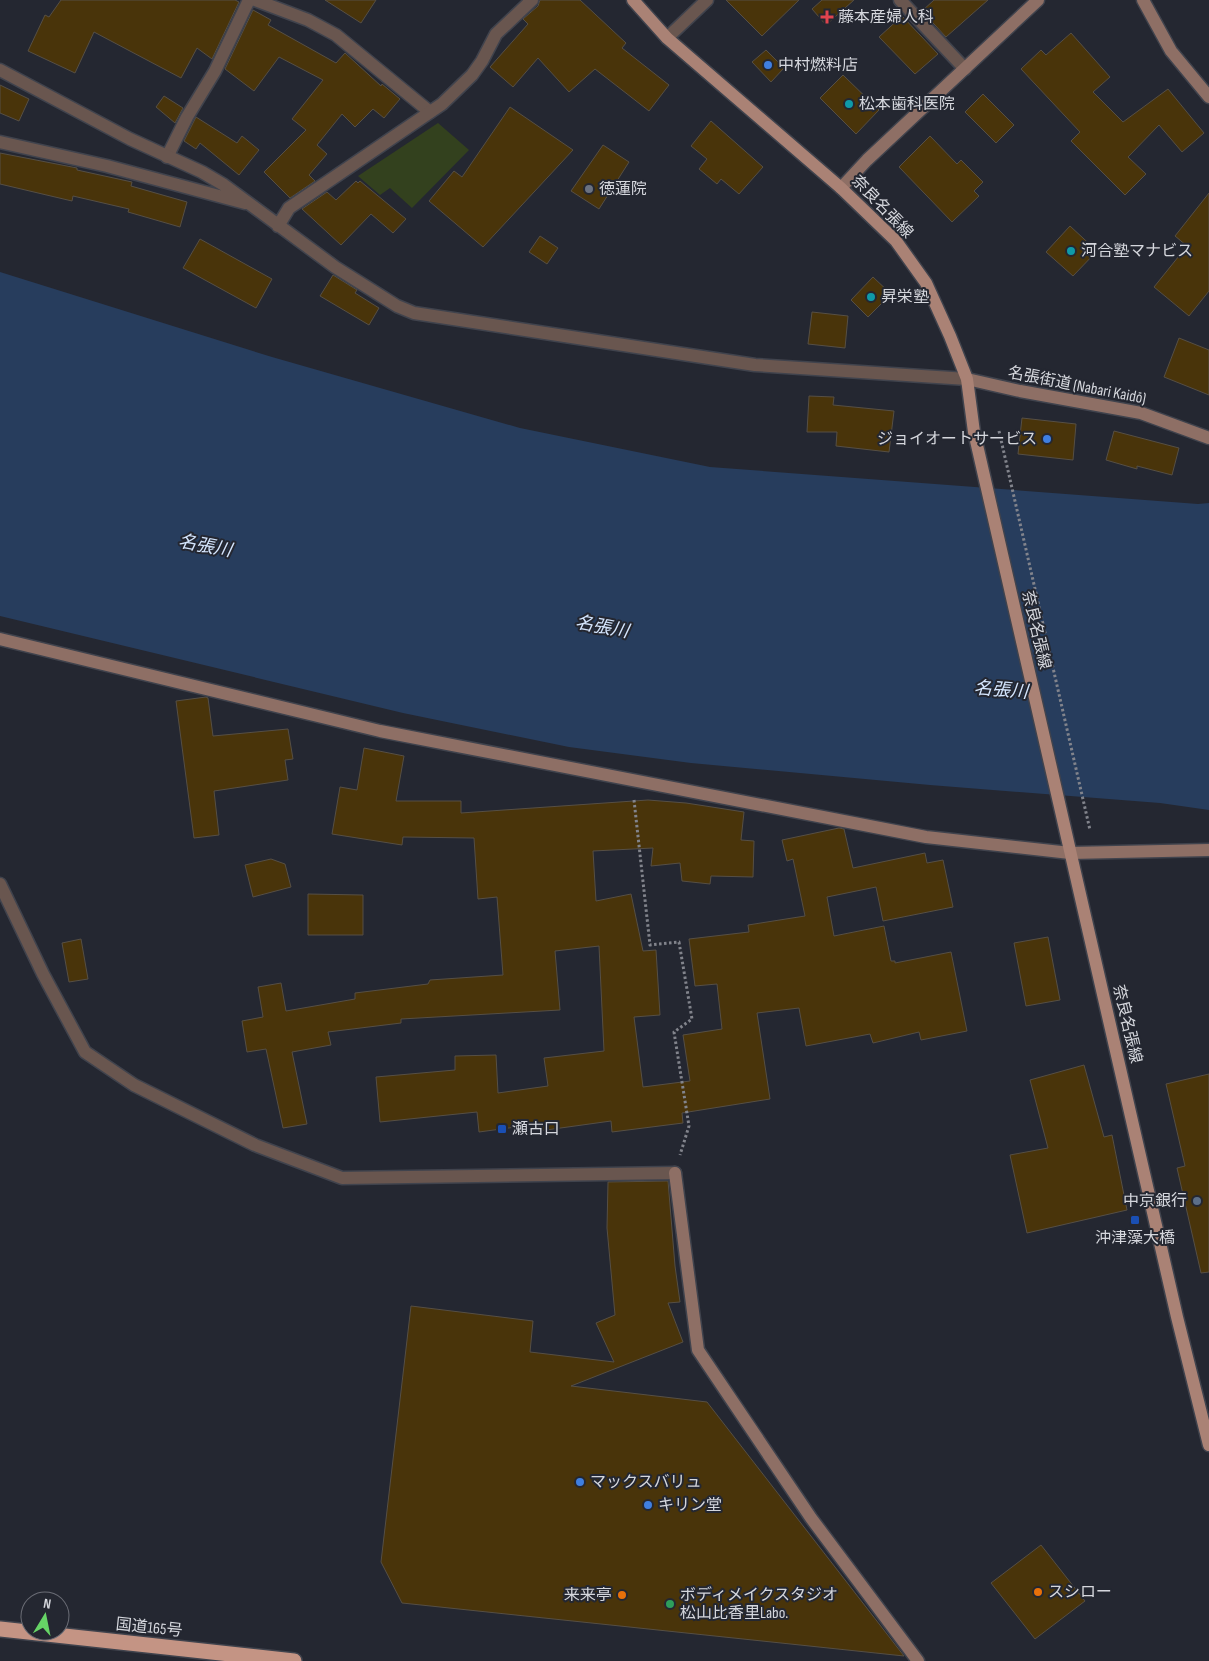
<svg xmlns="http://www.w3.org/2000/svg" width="1209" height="1661" font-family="'Sofia Sans Condensed','Noto Sans JP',sans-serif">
<rect width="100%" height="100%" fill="#242731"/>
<!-- green -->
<path fill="#33411e" d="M 438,123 L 469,150 L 412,208 L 390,188 L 380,195 L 358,176 Z"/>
<!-- water -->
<path fill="#273d5d" d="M 0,272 L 272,357 L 520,428 L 710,467 L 1198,504 L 1209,503 L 1209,810 L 1160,803 L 930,785 L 691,763 L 569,747 L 403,713 L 0,616 Z"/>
<!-- building -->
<path fill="#49340a" stroke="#564f45" d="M 61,0 L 235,0 L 239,2 L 212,59 L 197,48 L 181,78 L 94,32 L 75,73 L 28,51 L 45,15 L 49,17 Z
M 325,0 L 376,0 L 361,23 Z
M 540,0 L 580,0 L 626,43 L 622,48 L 669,85 L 649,111 L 595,69 L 569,92 L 538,58 L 513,87 L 490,67 L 528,24 L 523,19 L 538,6 Z
M 726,0 L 799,0 L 762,36 Z
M 822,0 L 854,0 L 826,25 L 812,9 Z
M 934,0 L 988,0 L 946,37 L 922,11 Z
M 253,10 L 271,20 L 268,25 L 336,63 L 345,53 L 381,86 L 382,84 L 400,99 L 384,118 L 373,109 L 355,127 L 342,114 L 317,145 L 327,154 L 309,175 L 315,181 L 290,198 L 264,172 L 306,130 L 292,119 L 323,80 L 279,57 L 254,91 L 225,69 Z
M 902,16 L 938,54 L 915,74 L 879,37 Z
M 1071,33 L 1110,77 L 1093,92 L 1123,122 L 1168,89 L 1204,133 L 1182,152 L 1159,125 L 1128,157 L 1146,174 L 1125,195 L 1071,141 L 1080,132 L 1021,69 L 1041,50 L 1046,55 Z
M 766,50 L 784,68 L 771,82 L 752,62 Z
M 843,75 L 879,110 L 856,134 L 820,98 Z
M 0,85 L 29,99 L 19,121 L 0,113 Z
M 983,94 L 1014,125 L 996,143 L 965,112 Z
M 164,96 L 183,108 L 175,123 L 156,107 Z
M 510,107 L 573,150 L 483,247 L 429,201 L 454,171 L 462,177 Z
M 196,117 L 237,143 L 242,136 L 259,150 L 239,175 L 200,143 L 196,149 L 184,141 Z
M 711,121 L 763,167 L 739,194 L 721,179 L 717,184 L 699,169 L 707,159 L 691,146 Z
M 930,136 L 957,164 L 961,160 L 983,182 L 974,191 L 979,196 L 952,222 L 899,167 Z
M 603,145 L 629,162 L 599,209 L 571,191 Z
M 0,153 L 77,168 L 77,170 L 132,182 L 131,186 L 187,202 L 180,227 L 128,212 L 129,209 L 73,196 L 72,201 L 0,184 Z
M 356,181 L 358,183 L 360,181 L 406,219 L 393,233 L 371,214 L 341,245 L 302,209 L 327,192 L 336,200 Z
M 1209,193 L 1209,291 L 1189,316 L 1154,287 L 1187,246 L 1175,236 Z
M 1070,226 L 1097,251 L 1073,276 L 1046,252 Z
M 540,236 L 558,248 L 547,264 L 529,252 Z
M 200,239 L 272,279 L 256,308 L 183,268 Z
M 333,275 L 357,290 L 355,293 L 379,308 L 369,325 L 320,296 Z
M 873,277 L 891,294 L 868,317 L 851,300 Z
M 812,312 L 848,316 L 845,348 L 808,344 Z
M 1179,338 L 1209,350 L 1209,395 L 1164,377 Z
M 809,396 L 834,397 L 833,405 L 894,411 L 889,452 L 836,446 L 837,432 L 807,432 Z
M 1022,418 L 1076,424 L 1073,460 L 1018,454 Z
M 1114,431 L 1179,448 L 1172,475 L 1137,466 L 1137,469 L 1106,460 Z
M 206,697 L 208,698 L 213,736 L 288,729 L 293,759 L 285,760 L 288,780 L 214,791 L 219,835 L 194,838 L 176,701 Z
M 364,748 L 404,756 L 396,801 L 461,801 L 461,813 L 648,800 L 686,803 L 744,812 L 741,840 L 754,841 L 753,877 L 711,876 L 710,884 L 682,881 L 680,863 L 651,866 L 653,848 L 593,851 L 596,901 L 631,894 L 643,951 L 656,950 L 660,1015 L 634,1017 L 643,1087 L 690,1081 L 683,1035 L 722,1029 L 717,984 L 695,986 L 689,939 L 749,932 L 748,925 L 805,916 L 793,859 L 787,861 L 782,840 L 839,828 L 844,829 L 853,868 L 925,853 L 927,863 L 943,860 L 953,907 L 883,921 L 876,887 L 827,897 L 834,936 L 884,926 L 891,961 L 895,961 L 895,963 L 951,952 L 967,1031 L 921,1040 L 919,1032 L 873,1043 L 870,1034 L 806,1046 L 799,1008 L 757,1013 L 770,1099 L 682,1113 L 683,1123 L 612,1132 L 611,1121 L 539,1131 L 538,1124 L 479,1132 L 477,1112 L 380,1122 L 376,1077 L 455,1070 L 455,1056 L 496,1055 L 498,1093 L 548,1086 L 544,1058 L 604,1051 L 599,946 L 555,951 L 560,1010 L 401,1019 L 401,1023 L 328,1032 L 331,1045 L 292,1052 L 307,1124 L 283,1128 L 266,1049 L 247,1052 L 242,1021 L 263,1017 L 258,987 L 281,983 L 286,1011 L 355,999 L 355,993 L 428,984 L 430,980 L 503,975 L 497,897 L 478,899 L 474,838 L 403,837 L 402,845 L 332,834 L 340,787 L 357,790 Z
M 271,859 L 285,864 L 291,887 L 253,897 L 245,865 Z
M 308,894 L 363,895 L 363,935 L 308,935 Z
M 1048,937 L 1060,1000 L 1026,1006 L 1014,943 Z
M 81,939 L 88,979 L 69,982 L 62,943 Z
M 1084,1065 L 1104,1137 L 1112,1135 L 1127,1210 L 1027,1233 L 1010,1155 L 1048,1148 L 1030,1080 Z
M 1209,1074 L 1209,1272 L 1201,1273 L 1177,1168 L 1185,1166 L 1166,1084 Z
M 668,1181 L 675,1266 L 680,1302 L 668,1303 L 683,1342 L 571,1386 L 707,1402 L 904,1656 L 402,1603 L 381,1562 L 411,1306 L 533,1321 L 530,1352 L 614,1362 L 596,1323 L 615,1315 L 607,1228 L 608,1182 Z
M 1041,1545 L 1085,1601 L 1035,1639 L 991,1583 Z"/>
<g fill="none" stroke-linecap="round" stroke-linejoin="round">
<!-- lane casing -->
<g stroke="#40434d" stroke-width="15">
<path id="lane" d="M 255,0 L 308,20 L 336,35 L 430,112
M 167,157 L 187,117 L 215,71 L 249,0"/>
</g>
<!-- street casing -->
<g stroke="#40434d" stroke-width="15">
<path id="street" d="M 900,0 L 965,69
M 667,38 L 707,0
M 0,70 L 130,139 L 202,172 L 224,185 L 335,267 L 397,306 L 414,313 L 755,365 L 967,379
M 0,142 L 107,166 L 245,203
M 278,226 L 289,208 L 442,104 L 472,75 L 482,61 L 496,34 L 532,0
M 0,884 L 43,974 L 85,1052 L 134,1085 L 255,1145 L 342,1178 L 675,1173"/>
</g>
<!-- secondary casing -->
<g stroke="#40434d" stroke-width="15">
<path id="secondary" d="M 1143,0 L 1171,51 L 1209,97
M 841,188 L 867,160 L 1038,0
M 967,379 L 1020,391 L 1141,413 L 1209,438
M 0,639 L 380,731 L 926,837 L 1070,853 L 1209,850
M 675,1173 L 698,1350 L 811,1518 L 918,1661"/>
</g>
<!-- primary casing -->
<g stroke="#40434d" stroke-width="15">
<path id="primary" d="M 633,0 L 667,38 L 841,188 L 896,241 L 926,283 L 950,336 L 967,379 L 974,432 L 1177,1317 L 1209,1445"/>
</g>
<!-- highway casing -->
<g stroke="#40434d" stroke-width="18">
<path id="highway" d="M 0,1629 L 294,1661"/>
</g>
<!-- path -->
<path stroke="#82848c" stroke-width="3" stroke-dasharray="2.5 2.5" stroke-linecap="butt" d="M 999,431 L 1090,830
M 634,800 L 650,945 L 679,942 L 692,1019 L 674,1032 L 689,1126 L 680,1155"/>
<!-- lane -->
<use href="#lane" stroke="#69564f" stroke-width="12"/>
<!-- street -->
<use href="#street" stroke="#69564f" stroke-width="12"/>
<!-- secondary -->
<use href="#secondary" stroke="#8e6f65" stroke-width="12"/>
<!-- primary -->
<use href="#primary" stroke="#aa8275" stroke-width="12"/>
<!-- highway -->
<use href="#highway" stroke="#c49484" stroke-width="15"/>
</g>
<!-- markers -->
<path fill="#e0444e" stroke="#242731" stroke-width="2" d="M824.5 9.5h5v5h5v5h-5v5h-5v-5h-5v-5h5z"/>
<g fill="#3f7fe0" stroke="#242731" stroke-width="2">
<circle cx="768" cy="65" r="5"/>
<circle cx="1047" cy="439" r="5"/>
<circle cx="580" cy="1482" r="5"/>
<circle cx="648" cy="1505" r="5"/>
</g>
<g fill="#0f9aa8" stroke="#242731" stroke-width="2">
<circle cx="849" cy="104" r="5"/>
<circle cx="1071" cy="251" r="5"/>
<circle cx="871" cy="297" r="5"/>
</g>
<circle fill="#6b7280" stroke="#242731" stroke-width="2" cx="589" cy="189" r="5"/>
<g fill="#1a4fb4" stroke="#242731" stroke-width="2">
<rect x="497" y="1124" width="10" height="10" rx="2.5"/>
<rect x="1130" y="1215" width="10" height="10" rx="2.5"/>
</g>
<circle fill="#5c6f8a" stroke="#242731" stroke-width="2" cx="1197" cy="1201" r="5"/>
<g fill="#e8710a" stroke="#242731" stroke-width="2">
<circle cx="1038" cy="1592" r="5"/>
<circle cx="622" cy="1595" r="5"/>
</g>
<circle fill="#2e9e5b" stroke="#242731" stroke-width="2" cx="670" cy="1604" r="5"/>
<g text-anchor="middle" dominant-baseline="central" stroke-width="4" stroke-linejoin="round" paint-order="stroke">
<!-- poi labels -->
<g font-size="16" fill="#d5d7dd" stroke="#242731" text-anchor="start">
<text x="838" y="17">藤本産婦人科</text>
<text x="778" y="65">中村燃料店</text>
<text x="859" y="104">松本歯科医院</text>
<text x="599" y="189">徳蓮院</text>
<text x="1081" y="251">河合塾マナビス</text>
<text x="881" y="297">昇栄塾</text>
<text x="1037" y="439" text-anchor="end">ジョイオートサービス</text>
<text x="512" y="1129">瀬古口</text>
<text x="1187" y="1201" text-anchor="end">中京銀行</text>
<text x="1135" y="1238" text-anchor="middle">沖津藻大橋</text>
<text x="590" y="1482">マックスバリュ</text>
<text x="658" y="1505">キリン堂</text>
<text x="1048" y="1592">スシロー</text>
<text x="612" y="1595" text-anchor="end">来来亭</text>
<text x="680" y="1595">ボディメイクスタジオ<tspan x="680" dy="18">松山比香里Labo.</tspan></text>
</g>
<!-- street labels -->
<g font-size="16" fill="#d5d7dd" stroke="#242731">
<text transform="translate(882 207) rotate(46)">奈良名張線</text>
<text transform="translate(1077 386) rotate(11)">名張街道 (Nabari Kaidō)</text>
<text transform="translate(1036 630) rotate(77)">奈良名張線</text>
<text transform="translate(1127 1024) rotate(77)">奈良名張線</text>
<text transform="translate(149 1628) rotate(6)">国道165号</text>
</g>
<!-- water labels -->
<g font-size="18" font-style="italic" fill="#d5e6fe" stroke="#242731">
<text transform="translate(205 546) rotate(11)">名張川</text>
<text transform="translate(602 627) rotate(11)">名張川</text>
<text transform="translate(1001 690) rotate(5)">名張川</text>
</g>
</g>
<!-- north arrow -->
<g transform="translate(45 1616) rotate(10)"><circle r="24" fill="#242731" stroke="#6b6d76"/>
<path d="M0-4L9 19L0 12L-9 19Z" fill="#66d466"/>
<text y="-8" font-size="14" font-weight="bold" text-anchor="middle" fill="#d5d7dd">N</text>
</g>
</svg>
